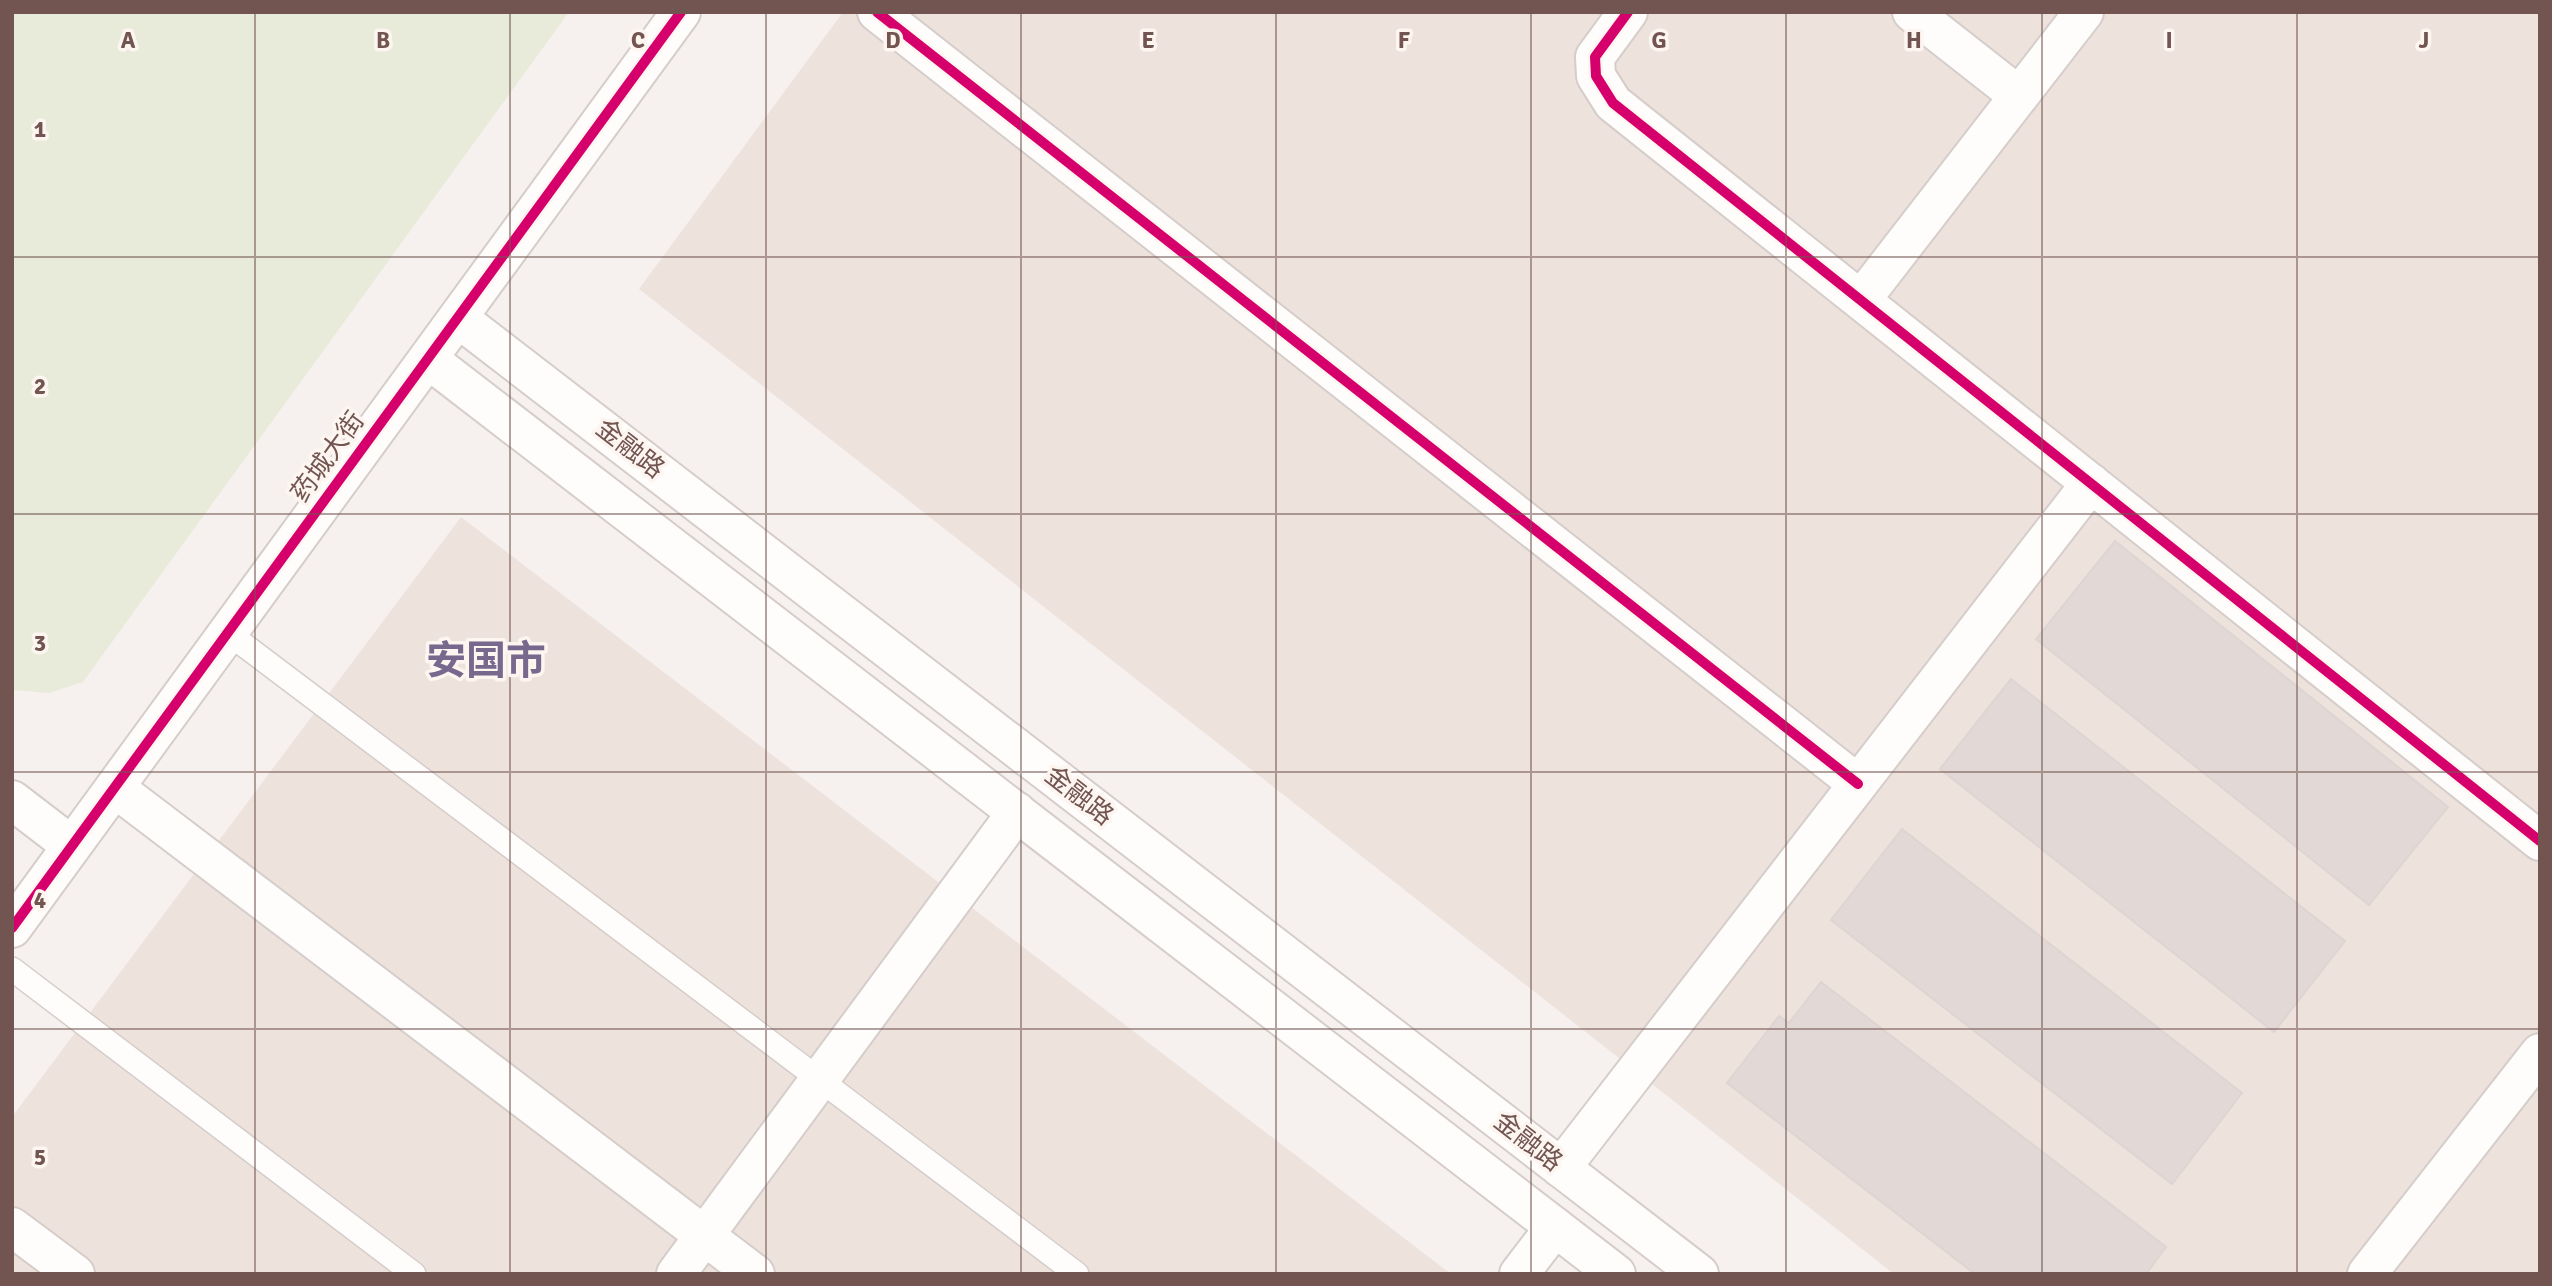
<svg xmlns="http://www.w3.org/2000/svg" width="2552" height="1286" font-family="Signika,'Noto Sans SC',sans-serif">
<rect width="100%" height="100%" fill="#f6f1ee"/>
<!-- residential -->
<path fill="#eee2dd" d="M 843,12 L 2540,12 L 2540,1274 L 1894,1274 L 639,289 Z
M 461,517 L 1451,1274 L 12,1274 L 12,1117 Z"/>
<!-- green -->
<path fill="#e8ebda" d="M 12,12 L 569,12 L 83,682 L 49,693 L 12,690 Z"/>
<!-- building -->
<path fill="#e2d9d6" stroke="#ded4d1" stroke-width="2" d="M 2115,541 L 2448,807 L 2369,905 L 2036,639 Z
M 2011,679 L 2345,941 L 2274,1032 L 1940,769 Z
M 1902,829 L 2242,1093 L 2172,1184 L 1831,920 Z
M 1821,982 L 2166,1247 L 2146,1274 L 1975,1274 L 1727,1083 L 1779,1016 L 1789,1023 Z"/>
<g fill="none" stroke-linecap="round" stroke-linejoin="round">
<!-- lane casing -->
<g stroke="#d5cdca" stroke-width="26">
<path id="lane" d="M 228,633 L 1077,1274
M 12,969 L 414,1274"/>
</g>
<!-- street casing -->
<g stroke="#d5cdca" stroke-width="42">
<path id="street" d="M 877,12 L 1858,784
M 1628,12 L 1595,57 L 1596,76 L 1613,103 L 2540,841
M 1912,12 L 2019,96
M 1861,300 L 2084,12
M 115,788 L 755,1274
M 1561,1168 L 2091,483
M 12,1227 L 75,1274
M 676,1274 L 1017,812
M 1519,1274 L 1555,1227
M 2367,1274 L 2540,1053"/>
</g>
<!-- secondary casing -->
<g stroke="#d6cdca" stroke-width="42">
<path id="secondary" d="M 458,318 L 1699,1274
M 428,359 L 1616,1274
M 12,800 L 72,846
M 12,928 L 681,12"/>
</g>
<!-- lane -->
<use href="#lane" stroke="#fefdfc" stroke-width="23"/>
<!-- street -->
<use href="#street" stroke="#fefdfc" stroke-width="38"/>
<!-- secondary -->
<use href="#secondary" stroke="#fefdfc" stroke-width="38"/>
<!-- cycleway casing -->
<g stroke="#fdf5f0" stroke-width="15">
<path id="cycleway" d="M 877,12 L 1858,784
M 1628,12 L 1595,57 L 1596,76 L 1613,103 L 2540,841
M 12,928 L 681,12"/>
</g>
<!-- cycleway -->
<use href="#cycleway" stroke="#d6006c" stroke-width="10"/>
</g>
<!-- grid -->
<path fill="none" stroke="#725551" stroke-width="2" stroke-opacity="0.55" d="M 255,12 L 255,1274M 510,12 L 510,1274M 766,12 L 766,1274M 1021,12 L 1021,1274M 1276,12 L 1276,1274M 1531,12 L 1531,1274M 1786,12 L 1786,1274M 2042,12 L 2042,1274M 2297,12 L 2297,1274M 12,257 L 2540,257M 12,514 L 2540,514M 12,772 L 2540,772M 12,1029 L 2540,1029"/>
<g text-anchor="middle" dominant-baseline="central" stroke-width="7" stroke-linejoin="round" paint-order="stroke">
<!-- street labels -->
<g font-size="26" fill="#725551" stroke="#fdf5f0">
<text transform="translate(630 449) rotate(38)">金融路</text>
<text transform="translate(328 457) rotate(-54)">药城大街</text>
<text transform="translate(1079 796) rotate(38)">金融路</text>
<text transform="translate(1528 1142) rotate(38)">金融路</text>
</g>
<!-- town labels -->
<g font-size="40" font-weight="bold" fill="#79688d" stroke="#fdf5f0">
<text x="486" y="661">安国市</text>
</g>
</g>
<g font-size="23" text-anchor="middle" font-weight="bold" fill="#725551" stroke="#fdf5f0" stroke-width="7" stroke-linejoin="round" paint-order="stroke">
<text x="128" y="48">A</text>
<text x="383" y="48">B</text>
<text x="638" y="48">C</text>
<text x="893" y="48">D</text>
<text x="1148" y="48">E</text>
<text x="1404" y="48">F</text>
<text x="1659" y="48">G</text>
<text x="1914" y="48">H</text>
<text x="2169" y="48">I</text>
<text x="2424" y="48">J</text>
<text x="40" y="137">1</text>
<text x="40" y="394">2</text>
<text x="40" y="651">3</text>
<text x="40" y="908">4</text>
<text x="40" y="1165">5</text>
</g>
<!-- border -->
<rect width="2552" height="1286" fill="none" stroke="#725551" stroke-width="28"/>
</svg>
